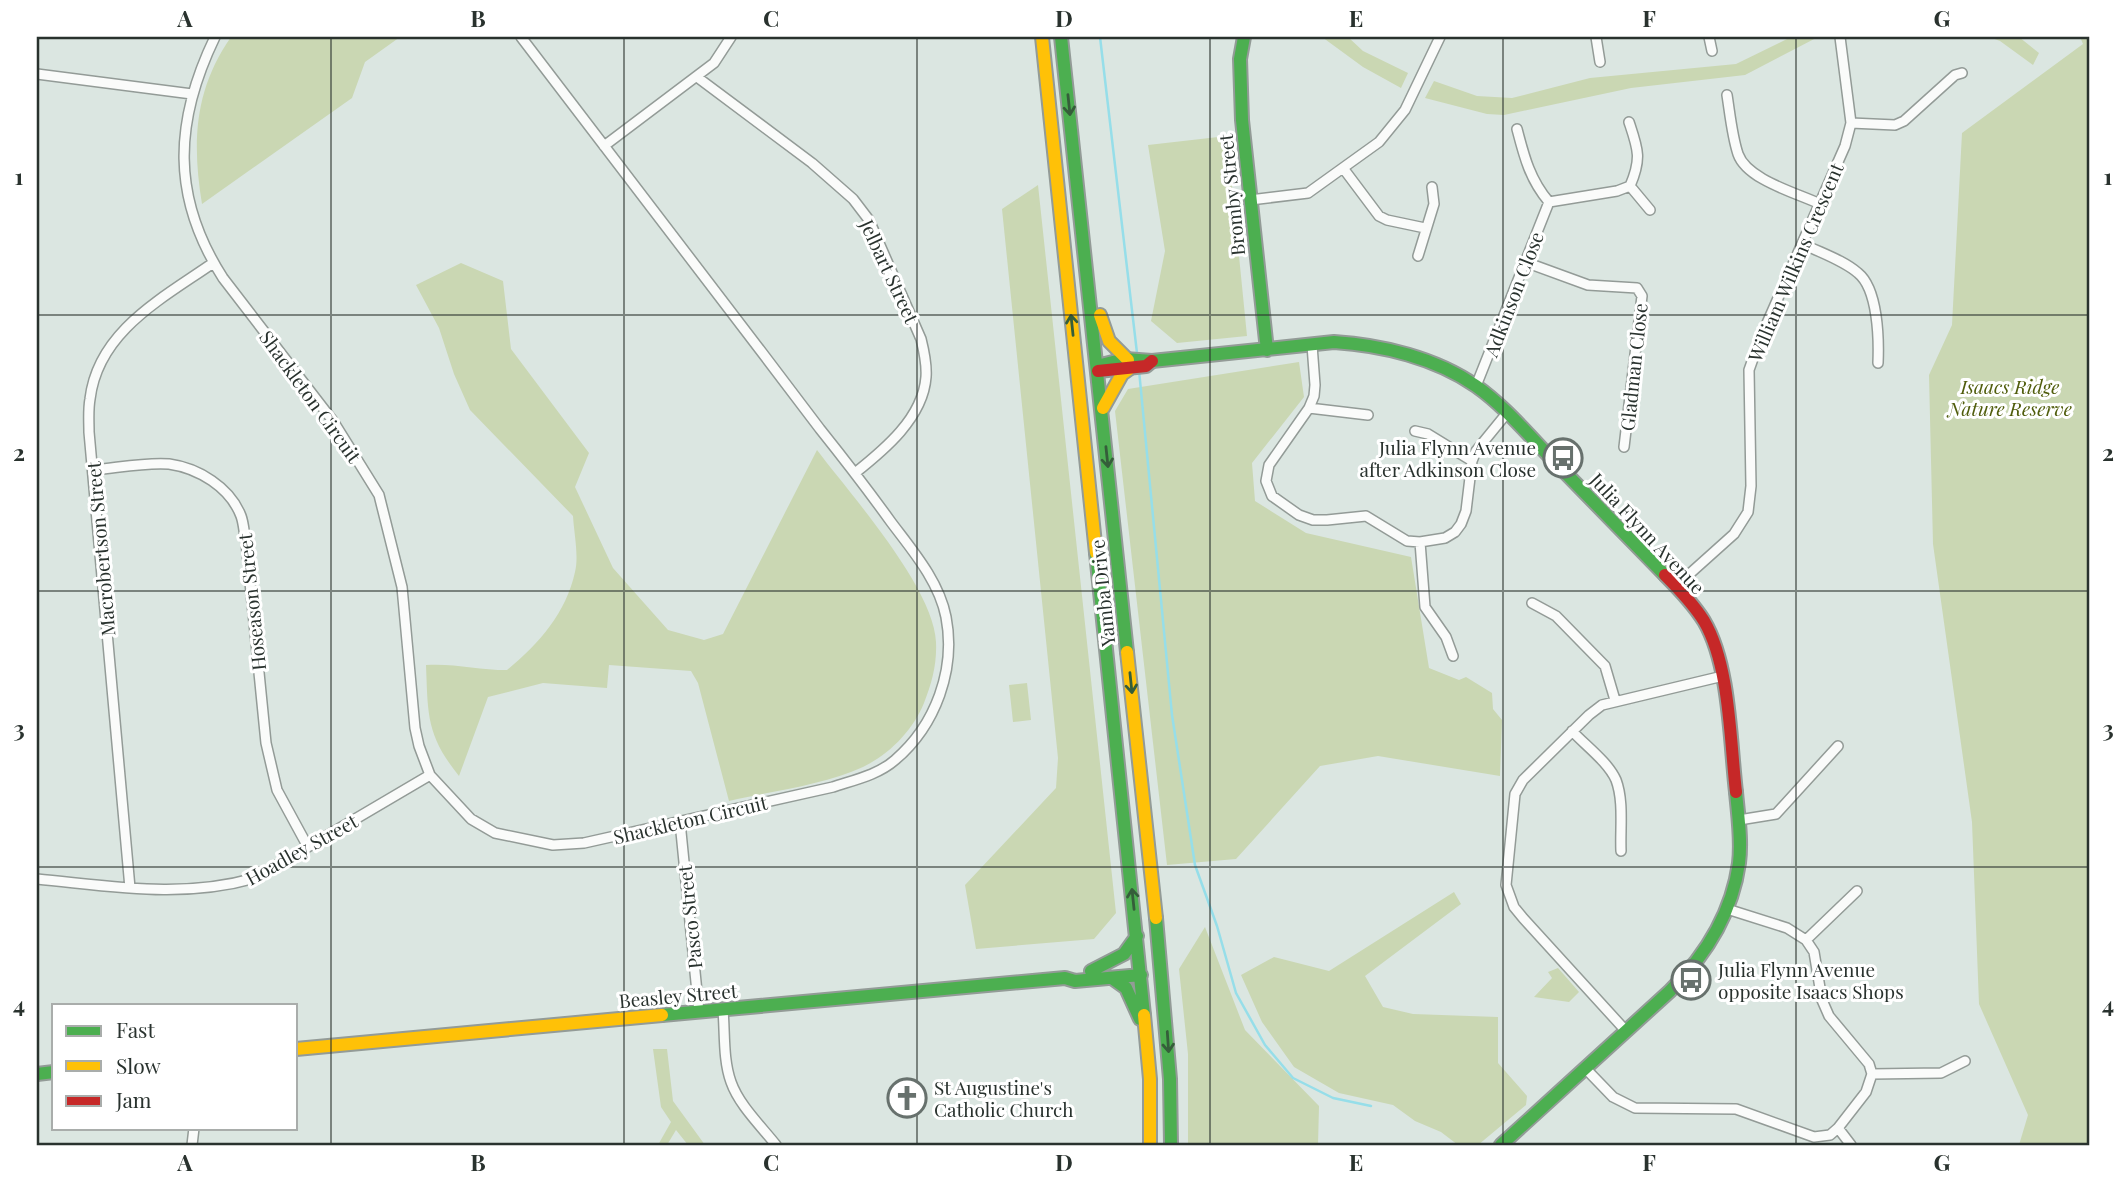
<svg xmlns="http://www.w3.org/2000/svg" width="2127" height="1182" font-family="'Playfair Display',serif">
<rect width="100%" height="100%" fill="#dbe6e1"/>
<!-- green -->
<path fill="#cad7b3" d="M 231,37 L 400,37 L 365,62 L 352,98 L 202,204 C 192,143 194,90 231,37 Z
M 1322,37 L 1348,37 L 1363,51 L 1408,73 L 1401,88 L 1363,67 Z
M 1791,37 L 1818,37 L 1745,75 L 1631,88 L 1504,115 L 1487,114 L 1425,98 L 1434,81 L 1477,96 L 1512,98 L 1590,78 L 1736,64 Z
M 1989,37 L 2019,37 L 2039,53 L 2033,65 L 2000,41 Z
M 2080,37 L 2090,37 L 2090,1145 L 2019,1145 L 2028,1115 L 1979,1004 L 1972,822 L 1933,544 L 1929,375 L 1952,325 L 1962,133 L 2083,44 Z
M 1227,136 L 1247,336 L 1177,343 L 1151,321 L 1165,251 L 1148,145 Z
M 1038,185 L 1116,913 L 1094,939 L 976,949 L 965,885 L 1056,788 L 1058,758 L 1002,209 Z
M 461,263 L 503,281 L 511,349 L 589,453 L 575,487 L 613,568 L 668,630 L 704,640 L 723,634 L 817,450 C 851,495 934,588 936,642 C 937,664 932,683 924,703 C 913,730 890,754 863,767 C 824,785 772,791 729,801 L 698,683 L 691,671 L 609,665 L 607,688 L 543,683 L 488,697 L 459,776 C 426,735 428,714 426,665 C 453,663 479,670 507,670 C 539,644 566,613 575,572 C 579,556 574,533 573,516 L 470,410 L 454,374 L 439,328 L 416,285 Z
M 1299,362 L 1304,397 L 1252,463 L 1255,501 L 1306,533 L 1411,557 L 1429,668 L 1459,680 L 1466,677 L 1492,693 L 1493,709 L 1502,720 L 1500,776 L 1378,756 L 1320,766 L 1236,859 L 1167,865 L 1115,411 L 1128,389 Z
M 1027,683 L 1031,720 L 1013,722 L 1009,685 Z
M 1454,892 L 1461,904 L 1365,976 L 1383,1007 L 1413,1014 L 1498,1017 L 1498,1063 L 1527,1096 L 1526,1105 L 1478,1145 L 1458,1145 L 1441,1132 L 1415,1121 L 1393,1105 L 1339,1093 L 1294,1067 L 1262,1022 L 1241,975 L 1274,957 L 1329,971 Z
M 1205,927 L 1245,1030 L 1319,1106 L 1318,1145 L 1188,1145 L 1188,1054 L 1179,969 Z
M 1558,968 L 1579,992 L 1569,1002 L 1534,997 L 1552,978 L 1548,972 Z
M 653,1049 L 667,1049 L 673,1101 L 705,1145 L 688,1145 L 676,1130 L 667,1145 L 658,1145 L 671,1122 L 661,1107 Z"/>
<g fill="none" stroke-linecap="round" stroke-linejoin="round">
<!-- stream -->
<path stroke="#96dee9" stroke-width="2.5" d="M 1100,37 L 1137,353
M 1139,370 L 1172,715 L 1195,865 L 1217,926 L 1236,993 L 1265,1045 L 1293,1078 L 1333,1098 L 1371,1106"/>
<!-- street casing -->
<g stroke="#939b97" stroke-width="12">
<path id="street" d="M 215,37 C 174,122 171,197 223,278 L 333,421 L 379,495 L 402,587 L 415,728 L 419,746 L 430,775 L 471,819 L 495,833 L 553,845 L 584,843 L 833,787 C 854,780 878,775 895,760 C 936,725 956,669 946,617 C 939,581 912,550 891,522 C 868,490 844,459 820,429 C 721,298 621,168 521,37
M 1596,37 L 1600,62
M 1709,37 L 1712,51
M 37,74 L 192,94
M 697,77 L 812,163 L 853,199 L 869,220 L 921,339 C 924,351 927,364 926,377 C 923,418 884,450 855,473
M 1727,95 C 1730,114 1732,136 1738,154 C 1747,180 1797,193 1820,204
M 1851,123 L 1895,125 L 1904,121 L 1955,75 L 1962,73
M 1517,129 C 1524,156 1530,180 1549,202 L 1617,191 L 1630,186 C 1642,158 1638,149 1629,122
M 604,146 L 714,63 L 731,37
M 1343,168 L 1379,216 L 1387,220 L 1425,228
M 1630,186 L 1650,210
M 1250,200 L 1308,193 L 1379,142 L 1405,110 L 1440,37
M 1803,244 C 1821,253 1843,260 1858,273 C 1878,289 1879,339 1878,363
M 1418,256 L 1434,204 L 1432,187
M 1525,262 L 1588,285 L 1637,288 L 1642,296 L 1624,447
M 1312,345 L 1315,385 L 1314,396 L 1309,408 L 1269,465 L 1266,481 L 1272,496 L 1299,515 L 1313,520 L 1327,520 L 1366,516 L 1407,541 L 1420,542 L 1445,538 L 1455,532 L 1461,524 L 1466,511 L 1472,461 L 1476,451 L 1507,413
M 1476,386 L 1549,202
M 1309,408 L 1368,415
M 1415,431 L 1428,434 L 1472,461
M 93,470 C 117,468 145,462 169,464 C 198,468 230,487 241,516 C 244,524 244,534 246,542 L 266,743 L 277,790 L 308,847
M 1420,542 L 1425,607 L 1446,637 L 1453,656
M 1676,586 L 1734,534 L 1748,512 L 1751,486 L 1749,370 L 1760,339 L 1845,146 L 1851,123 L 1840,37
M 1532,603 L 1556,616 L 1605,666 L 1615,700
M 1572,731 C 1586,746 1608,762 1616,780 C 1624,801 1620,829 1621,851
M 1739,820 L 1776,814 L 1838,746
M 680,822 L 699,1012
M 37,879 C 112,886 181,899 255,878 L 430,775
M 130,888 L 89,432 C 89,421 88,410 90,399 C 98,331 163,298 213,263
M 1806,940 L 1857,891
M 723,1010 C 725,1033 723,1060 731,1082 C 739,1105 761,1126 776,1145
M 1626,1031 L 1523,918 L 1514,907 L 1506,885 L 1515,794 L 1523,780 L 1589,715 L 1602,705 L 1723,676
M 1585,1068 L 1613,1097 L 1635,1108 L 1736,1109 L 1814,1137 L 1830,1135 L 1838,1128 L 1866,1092 L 1872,1074 L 1869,1064 L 1829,1016 L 1822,1000 L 1814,952 L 1806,940 L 1787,928 L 1727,909
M 1872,1074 L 1941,1073 L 1965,1061
M 1838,1128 L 1851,1145
M 192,1145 L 194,1128"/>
</g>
<!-- fast casing -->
<g stroke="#939b97" stroke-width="16">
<path id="fast" d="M 1061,37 L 1127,652
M 1244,37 L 1240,59 L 1242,120 L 1267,350
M 1097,366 L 1125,359 L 1152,361 L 1334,342 C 1382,345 1436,358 1476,386 C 1503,405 1526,432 1549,456 C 1588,496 1627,536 1665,575
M 1096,553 L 1144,1015
M 1156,918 L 1170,1079 L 1171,1145
M 1091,971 L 1124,954 L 1137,936
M 1112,978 L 1126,988 L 1140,1019
M 662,1015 L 1065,978 L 1075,981 L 1141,975
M 37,1074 L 54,1072
M 1501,1145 L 1670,991 C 1705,956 1732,914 1739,863 C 1742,840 1738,815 1736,792"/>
</g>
<!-- slow casing -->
<g stroke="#939b97" stroke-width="16">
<path id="slow" d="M 1042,37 L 1096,553
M 1100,315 L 1109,341 L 1128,360
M 1103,408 L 1122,374 L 1129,369
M 1127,652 L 1156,918
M 1144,1015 L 1150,1079 L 1150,1145
M 296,1049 L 662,1015"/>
</g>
<!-- jam casing -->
<g stroke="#939b97" stroke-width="16">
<path id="jam" d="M 1098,371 L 1146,366 L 1152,361
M 1665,575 C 1679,589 1694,605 1704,621 C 1730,665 1730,741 1736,792"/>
</g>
<!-- street -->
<use href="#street" stroke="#fafbfa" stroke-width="9"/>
<!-- fast -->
<use href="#fast" stroke="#4caf50" stroke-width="12"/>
<!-- slow -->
<use href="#slow" stroke="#ffc107" stroke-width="12"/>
<!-- jam -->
<use href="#jam" stroke="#c62828" stroke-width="12"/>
</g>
<!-- one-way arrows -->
<defs><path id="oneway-shaft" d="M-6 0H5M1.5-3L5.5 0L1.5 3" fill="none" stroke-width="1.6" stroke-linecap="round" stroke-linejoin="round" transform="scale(1.75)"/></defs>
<g stroke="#355e3a">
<use href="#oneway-shaft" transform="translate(1069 105) rotate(84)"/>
<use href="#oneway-shaft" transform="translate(1072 325) rotate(-96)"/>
<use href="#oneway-shaft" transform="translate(1107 457) rotate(84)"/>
<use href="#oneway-shaft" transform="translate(1131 683) rotate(84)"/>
<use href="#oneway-shaft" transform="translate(1133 899) rotate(-96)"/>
<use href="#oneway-shaft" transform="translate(1168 1042) rotate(86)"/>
</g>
<!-- grid -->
<path fill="none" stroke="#29322e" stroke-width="2" stroke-opacity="0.55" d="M 331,37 L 331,1145M 624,37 L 624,1145M 917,37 L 917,1145M 1210,37 L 1210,1145M 1503,37 L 1503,1145M 1796,37 L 1796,1145M 37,315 L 2090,315M 37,591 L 2090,591M 37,867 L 2090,867"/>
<!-- icons -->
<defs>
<g id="bus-ring" transform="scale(2.0125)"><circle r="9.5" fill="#fff" stroke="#67716d" stroke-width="1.5"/><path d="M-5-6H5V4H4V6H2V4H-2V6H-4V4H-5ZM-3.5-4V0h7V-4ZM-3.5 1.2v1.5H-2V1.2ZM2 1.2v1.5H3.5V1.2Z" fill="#67716d"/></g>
<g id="church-ring" transform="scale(2.0125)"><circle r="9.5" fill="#fff" stroke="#67716d" stroke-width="1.5"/><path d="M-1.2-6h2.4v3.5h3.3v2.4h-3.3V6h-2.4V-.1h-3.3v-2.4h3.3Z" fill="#67716d"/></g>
</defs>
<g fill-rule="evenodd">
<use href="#bus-ring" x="1563" y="458"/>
<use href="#bus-ring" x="1691" y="980"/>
<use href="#church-ring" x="907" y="1098"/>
</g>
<g text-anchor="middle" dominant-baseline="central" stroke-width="6" stroke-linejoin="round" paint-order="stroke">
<!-- street labels -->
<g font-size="19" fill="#29322e" stroke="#fff">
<text transform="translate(1231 195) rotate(-96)">Bromby Street</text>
<text transform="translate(1795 262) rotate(-67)">William Wilkins Crescent</text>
<text transform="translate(890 271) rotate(65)">Jelbart Street</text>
<text transform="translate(1513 294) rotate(-69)">Adkinson Close</text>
<text transform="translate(1633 367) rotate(-84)">Gladman Close</text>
<text transform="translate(311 396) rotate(54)">Shackleton Circuit</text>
<text transform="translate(1648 533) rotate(47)">Julia Flynn Avenue</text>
<text transform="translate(100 549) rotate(-95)">Macrobertson Street</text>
<text transform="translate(1102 593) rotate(-96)">Yamba Drive</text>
<text transform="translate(251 602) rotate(-96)">Hoseason Street</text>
<text transform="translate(690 819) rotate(-13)">Shackleton Circuit</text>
<text transform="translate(301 849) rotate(-29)">Hoadley Street</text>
<text transform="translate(689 917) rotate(-96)">Pasco Street</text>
<text transform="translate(678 995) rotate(-5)">Beasley Street</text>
</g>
<!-- park labels -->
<g font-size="19" font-style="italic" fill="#505d0c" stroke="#fff">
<text x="2010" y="386">Isaacs Ridge<tspan x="2010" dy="22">Nature Reserve</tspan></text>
</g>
<!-- poi labels -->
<g font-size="19" fill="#29322e" stroke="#fff" text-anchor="start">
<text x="1536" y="447" text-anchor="end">Julia Flynn Avenue<tspan x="1536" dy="22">after Adkinson Close</tspan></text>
<text x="1718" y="969">Julia Flynn Avenue<tspan x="1718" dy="22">opposite Isaacs Shops</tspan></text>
<text x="934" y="1087">St Augustine's<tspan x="934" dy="22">Catholic Church</tspan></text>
</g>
</g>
<!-- border -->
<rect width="2127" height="1182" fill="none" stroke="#ffffff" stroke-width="77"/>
<!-- legend -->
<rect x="52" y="1004" width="245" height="126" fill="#ffffff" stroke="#a9adab" stroke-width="2"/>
<rect x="66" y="1026" width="35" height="10" fill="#4caf50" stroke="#a9adab" stroke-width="2"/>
<text x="116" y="1038" font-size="21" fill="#29322e">Fast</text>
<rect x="66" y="1061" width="35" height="10" fill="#ffc107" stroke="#a9adab" stroke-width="2"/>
<text x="116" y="1074" font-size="21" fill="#29322e">Slow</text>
<rect x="66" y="1096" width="35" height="10" fill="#c62828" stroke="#a9adab" stroke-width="2"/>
<text x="116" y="1108" font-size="21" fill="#29322e">Jam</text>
<rect x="38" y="38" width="2050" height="1106" fill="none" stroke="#29322e" stroke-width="2.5"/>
<g font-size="23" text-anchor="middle" font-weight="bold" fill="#29322e">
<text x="185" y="27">A</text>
<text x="478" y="27">B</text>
<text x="771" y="27">C</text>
<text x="1064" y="27">D</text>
<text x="1356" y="27">E</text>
<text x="1649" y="27">F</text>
<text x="1942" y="27">G</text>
<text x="19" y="185">1</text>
<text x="2108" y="185">1</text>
<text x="19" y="461">2</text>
<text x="2108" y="461">2</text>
<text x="19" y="737">3</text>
<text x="2108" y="737">3</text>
<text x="19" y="1013">4</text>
<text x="2108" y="1013">4</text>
<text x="185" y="1171">A</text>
<text x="478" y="1171">B</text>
<text x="771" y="1171">C</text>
<text x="1064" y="1171">D</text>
<text x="1356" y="1171">E</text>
<text x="1649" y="1171">F</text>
<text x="1942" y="1171">G</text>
</g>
</svg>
